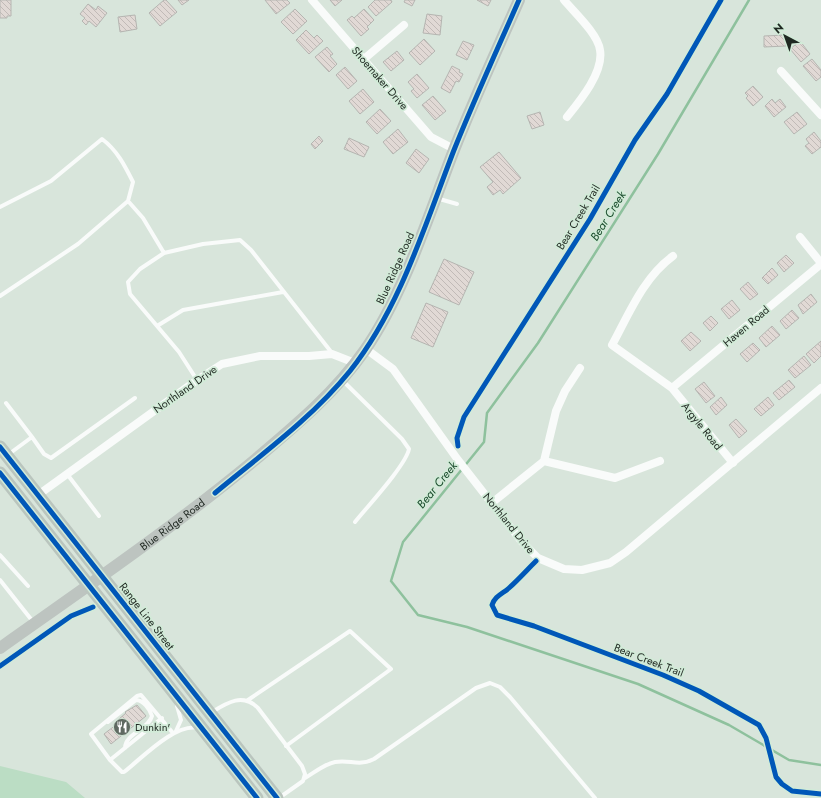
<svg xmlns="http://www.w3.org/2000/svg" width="821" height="798" font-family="Jost,sans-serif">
<defs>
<pattern id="building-back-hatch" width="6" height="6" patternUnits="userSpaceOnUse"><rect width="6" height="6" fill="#e1d9d5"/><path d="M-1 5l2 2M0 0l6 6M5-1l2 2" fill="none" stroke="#c1bab7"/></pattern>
</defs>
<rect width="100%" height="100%" fill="#d8e5db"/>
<!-- grass -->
<path fill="#bbddc4" d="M 0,766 L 66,782 L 85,798 L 0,798 Z"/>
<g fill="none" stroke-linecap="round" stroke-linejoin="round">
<!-- stream -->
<path stroke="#8ec19d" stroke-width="2.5" d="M 749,0 L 658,154 L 538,343 L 487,413 L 484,442 L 403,542 L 391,581 L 418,615 L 467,627 L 638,684 L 729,725 L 789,760 L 821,765"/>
</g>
<!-- building -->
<path fill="url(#building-back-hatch)" stroke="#b5b5b1" d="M 0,0 L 11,0 L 11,16 L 7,16 L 7,18 L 0,18 Z
M 164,0 L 166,0 L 177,12 L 160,26 L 149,13 Z
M 178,0 L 189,0 L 182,5 Z
M 265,0 L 287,0 L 290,3 L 276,14 Z
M 330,0 L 342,0 L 335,6 Z
M 375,0 L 391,0 L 392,2 L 376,16 L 368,7 Z
M 405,0 L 415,0 L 412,6 L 404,2 Z
M 477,0 L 491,0 L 488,6 Z
M 88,4 L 96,10 L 98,6 L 107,13 L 96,27 L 89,21 L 86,25 L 82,21 L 85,18 L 80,14 Z
M 295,9 L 307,21 L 293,34 L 281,22 Z
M 364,9 L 374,20 L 367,27 L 369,29 L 361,36 L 347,20 L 352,16 L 354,18 Z
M 427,14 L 442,16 L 440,35 L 423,33 Z
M 135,15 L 137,29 L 120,32 L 118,17 Z
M 306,30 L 314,38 L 317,35 L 323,41 L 309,54 L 296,40 Z
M 785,35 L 786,46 L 764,47 L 764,36 Z
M 424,39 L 435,51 L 420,65 L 409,53 Z
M 463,41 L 474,45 L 467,60 L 456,55 Z
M 800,41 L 810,54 L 801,62 L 790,49 Z
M 327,47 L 333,54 L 330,56 L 337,64 L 329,72 L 315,57 Z
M 397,51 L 404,60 L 391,71 L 383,62 Z
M 812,59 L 821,70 L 821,77 L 816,81 L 803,66 Z
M 452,66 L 460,70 L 459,72 L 463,74 L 459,82 L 456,81 L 450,93 L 441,88 Z
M 345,67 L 357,81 L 348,89 L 336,75 Z
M 417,74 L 429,88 L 417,98 L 411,91 L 414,89 L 408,82 Z
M 753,86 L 763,97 L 753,106 L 746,98 L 748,96 L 745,93 Z
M 363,89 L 374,102 L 360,114 L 349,101 Z
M 433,96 L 446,111 L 435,120 L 422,105 Z
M 772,99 L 775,103 L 780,99 L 786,107 L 774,117 L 765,106 Z
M 380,109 L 391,121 L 377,134 L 366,122 Z
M 540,112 L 544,125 L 532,129 L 527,116 Z
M 797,112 L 807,124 L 794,134 L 784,122 Z
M 398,129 L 408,142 L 393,154 L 383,142 Z
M 814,132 L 821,141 L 821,147 L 812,154 L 805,146 L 809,143 L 806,139 Z
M 319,136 L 323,141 L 315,149 L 311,144 Z
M 349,138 L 369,147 L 364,157 L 344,149 Z
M 416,149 L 429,159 L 419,173 L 406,163 Z
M 499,152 L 521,178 L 503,194 L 500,190 L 493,195 L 487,187 L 493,182 L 480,167 Z
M 786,255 L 794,263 L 784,272 L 777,263 Z
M 444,259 L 474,272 L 459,305 L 429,292 Z
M 772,268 L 778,275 L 768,284 L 762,278 Z
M 748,282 L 758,294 L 750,300 L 740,289 Z
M 811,294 L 817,302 L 803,314 L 798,305 Z
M 732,300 L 740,310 L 729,319 L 721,309 Z
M 426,303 L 448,312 L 433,347 L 411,338 Z
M 792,310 L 799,318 L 786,329 L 780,321 Z
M 711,316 L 718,323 L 710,331 L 703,323 Z
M 772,326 L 780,335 L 766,347 L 759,338 Z
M 691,332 L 701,341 L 690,351 L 681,341 Z
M 821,341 L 821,356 L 814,363 L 806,354 Z
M 753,343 L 760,350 L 747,362 L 740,354 Z
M 804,356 L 811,365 L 795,378 L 788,370 Z
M 789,380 L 795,387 L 779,400 L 773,393 Z
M 704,382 L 715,396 L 706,403 L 695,389 Z
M 721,397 L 727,405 L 716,415 L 710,407 Z
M 768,397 L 774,405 L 761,416 L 754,409 Z
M 736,419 L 747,431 L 739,438 L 729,425 Z
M 137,705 L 146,716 L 111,744 L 104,734 L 121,721 L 119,719 L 126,713 L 125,712 Z"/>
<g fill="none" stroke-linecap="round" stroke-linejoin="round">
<!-- lane -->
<path stroke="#f9fbfa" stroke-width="4" d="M 436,198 L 457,204
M 0,207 L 51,181 L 102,139 C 117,150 125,166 133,182 L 128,201
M 0,296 L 78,244 L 128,201 L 143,218 L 164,253
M 157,326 L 183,310 L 283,292
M 197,380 L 179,352 L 130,294 L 128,282 L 140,269 L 164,253 L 203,244 L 240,240 L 251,250 L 332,353
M 342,380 L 402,439 L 409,449 C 406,465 367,507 355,522
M 6,403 L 32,437 L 9,454
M 32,437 L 44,454 L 51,458 L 135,398
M 67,474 L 99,516
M 0,555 L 28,586
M 0,580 L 34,623
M 248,700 L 350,631 L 391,669 L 286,746
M 212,712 C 228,702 243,693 258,708 L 302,766 L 305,774 L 303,781 L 279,798
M 108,722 L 136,700 C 143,700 150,709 152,716 C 149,729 125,734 125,748
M 176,731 L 181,720 L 177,706
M 173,733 L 141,695 L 137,696 L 91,734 L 110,760 L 122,772 L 124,772 C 142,758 175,723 198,728
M 110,760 L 162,718
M 305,778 C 314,773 324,764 335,762 C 350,759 358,767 374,759 L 476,688 L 490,683 L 500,687 L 510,697 L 595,798"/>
<!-- street -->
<path stroke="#f9fbfa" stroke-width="8" d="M 312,0 L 431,137 L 454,149
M 564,0 C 574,12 598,34 600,50 C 604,72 580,101 567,117
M 364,59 L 404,25
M 781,71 L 821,115
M 800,237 L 821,263
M 673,256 C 643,278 629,314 612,345 L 672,388 L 733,463
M 366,349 L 393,369 L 458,460 L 522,542 L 538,558 L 564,569 L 582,570 L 610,563 L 626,552 L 821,388
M 672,388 L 821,264
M 544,461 L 615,478 L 660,461
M 38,495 L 197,380 L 222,364 L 260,356 L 309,356 L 332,354 L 355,363
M 493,502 L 544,461 L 556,411 L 565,391 L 580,368"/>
<!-- secondary -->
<path stroke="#bdc4c0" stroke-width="12" id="s1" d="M 0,648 C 86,587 174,527 256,459 C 295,426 335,393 365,350 C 404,294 429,214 454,150 C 474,99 497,50 519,0"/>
<!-- primary -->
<path stroke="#bac5be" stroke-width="13" d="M 0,447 L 277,798
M 0,473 L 257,798"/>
<!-- cycleway casing -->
<g stroke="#d2ebd8" stroke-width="8">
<path id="cycleway" d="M 458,446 L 457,438 L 464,417 L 590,219 L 635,140 L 667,94 L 721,0
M 0,447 L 277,798
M 0,473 L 257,798
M 215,493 C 261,455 312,418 350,371 C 400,308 425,225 454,150 C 474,100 497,50 519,0
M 536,561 C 527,570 518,580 509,588 C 502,594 495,596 492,605 L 497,615 L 534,626 L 663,675 L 699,691 L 759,725 L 766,738 L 776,777 L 782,784 L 792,791 L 821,794
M 0,666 L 71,616 L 93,607"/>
</g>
<!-- cycleway -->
<use href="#cycleway" stroke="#0057b8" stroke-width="5"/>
</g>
<!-- icons -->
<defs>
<g id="restaurant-disc" transform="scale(0.9)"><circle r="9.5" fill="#606a62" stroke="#d2ebd8"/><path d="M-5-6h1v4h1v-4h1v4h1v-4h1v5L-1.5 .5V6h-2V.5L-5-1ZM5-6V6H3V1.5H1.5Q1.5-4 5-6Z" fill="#fff"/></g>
</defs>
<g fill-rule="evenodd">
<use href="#restaurant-disc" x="122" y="727"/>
</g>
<g text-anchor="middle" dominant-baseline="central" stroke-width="3.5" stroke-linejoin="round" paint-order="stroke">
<!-- street labels -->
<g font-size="11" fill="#1f2821" stroke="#d2ebd8">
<text transform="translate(380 78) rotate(49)">Shoemaker Drive</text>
<text transform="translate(578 217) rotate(-59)">Bear Creek Trail</text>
<text transform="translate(395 268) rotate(-66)">Blue Ridge Road</text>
<text transform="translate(746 326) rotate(-40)">Haven Road</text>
<text transform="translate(185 389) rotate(-35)">Northland Drive</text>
<text transform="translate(702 426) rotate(51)">Argyle Road</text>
<text transform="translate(509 523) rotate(51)">Northland Drive</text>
<text stroke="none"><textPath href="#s1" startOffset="212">Blue Ridge Road</textPath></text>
<text transform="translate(147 616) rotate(52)">Range Line Street</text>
<text transform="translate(649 660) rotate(21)">Bear Creek Trail</text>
</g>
<!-- poi labels -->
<g font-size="11" fill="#1f2821" stroke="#d2ebd8" text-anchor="start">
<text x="135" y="727">Dunkin'</text>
</g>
<!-- water labels -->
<g font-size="12" font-style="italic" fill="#1d4f2f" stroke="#d2ebd8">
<text transform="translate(608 216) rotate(-58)">Bear Creek</text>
<text transform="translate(437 485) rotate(-51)">Bear Creek</text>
</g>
</g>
<!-- north arrow -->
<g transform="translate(785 36) rotate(319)" stroke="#d2ebd8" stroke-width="3" paint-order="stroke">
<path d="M0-3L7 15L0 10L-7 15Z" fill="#1f2821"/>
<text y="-6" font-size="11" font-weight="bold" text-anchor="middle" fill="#1f2821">N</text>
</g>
</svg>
